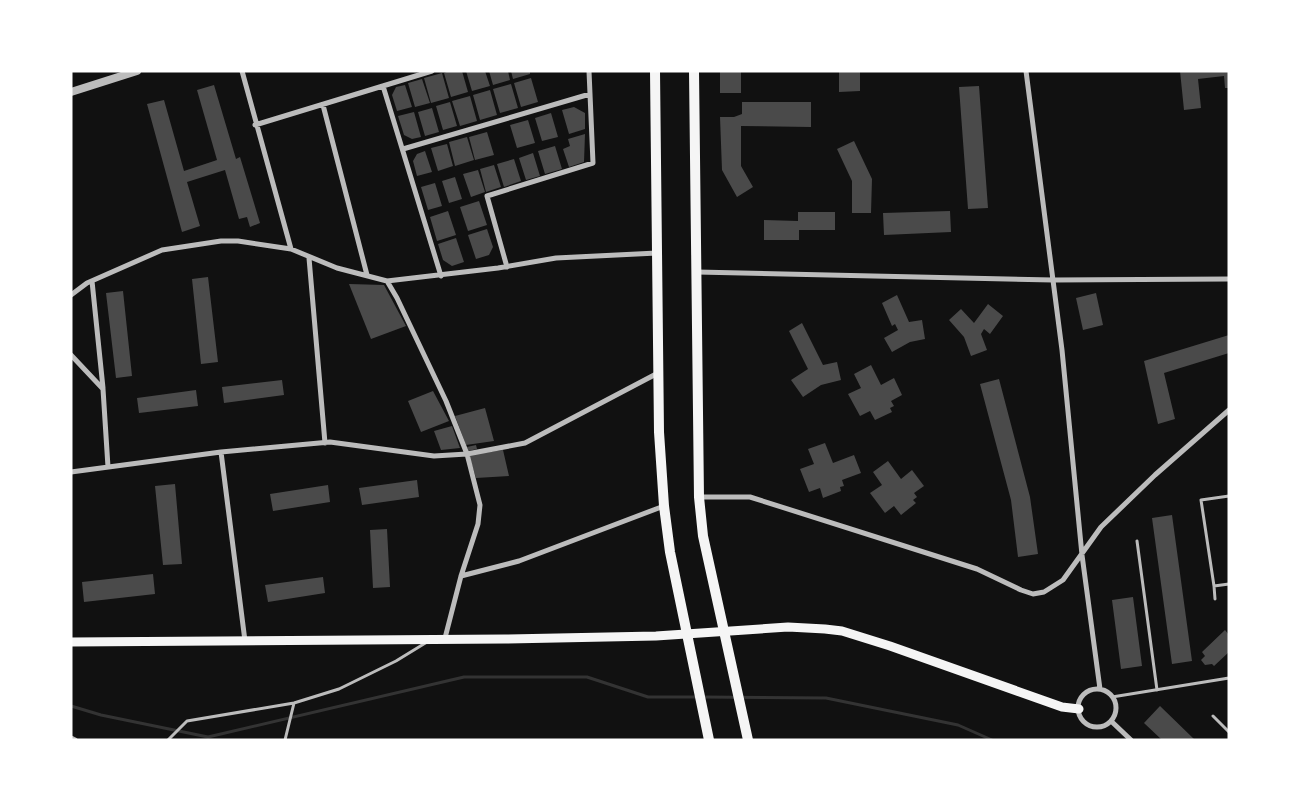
<svg xmlns="http://www.w3.org/2000/svg" width="1300" height="811" font-family="Bitter,serif">
<rect width="100%" height="100%" fill="#111"/>
<g fill="none" stroke-linecap="round" stroke-linejoin="round">
<!-- stream -->
<path stroke="#333" stroke-width="3" d="M 703,697 L 826,698 L 958,725 L 992,740
M 71,706 L 101,715 L 208,737 L 464,677 L 587,677 L 648,697 L 697,697"/>
</g>
<!-- building -->
<path fill="#4a4a4a" d="M 449,71 L 462,71 L 468,92 L 451,97 L 444,73 Z
M 466,71 L 485,71 L 490,86 L 472,91 Z
M 489,71 L 508,71 L 510,80 L 493,85 Z
M 511,71 L 530,71 L 530,74 L 513,79 Z
M 720,71 L 741,71 L 741,93 L 720,93 Z
M 839,71 L 860,71 L 860,91 L 839,92 Z
M 1180,71 L 1229,71 L 1229,88 L 1225,88 L 1224,76 L 1198,79 L 1201,108 L 1184,110 Z
M 442,73 L 449,98 L 431,103 L 424,78 Z
M 531,78 L 538,102 L 521,107 L 514,83 Z
M 422,79 L 430,103 L 415,107 L 408,83 Z
M 511,84 L 518,108 L 500,113 L 493,89 Z
M 214,85 L 236,159 L 240,157 L 260,223 L 250,227 L 247,217 L 239,219 L 225,170 L 187,182 L 200,226 L 182,232 L 147,104 L 164,100 L 184,171 L 217,160 L 197,90 Z
M 405,85 L 412,107 L 397,111 L 392,95 L 396,87 Z
M 979,86 L 988,208 L 968,209 L 959,87 Z
M 490,90 L 497,115 L 480,120 L 473,95 Z
M 470,96 L 477,121 L 460,126 L 452,101 Z
M 450,102 L 457,126 L 443,130 L 436,106 Z
M 742,102 L 811,102 L 811,127 L 741,126 L 741,166 L 753,187 L 737,197 L 722,170 L 720,117 L 734,117 L 742,114 Z
M 574,107 L 585,113 L 585,129 L 569,134 L 562,110 Z
M 432,108 L 439,132 L 425,136 L 418,112 Z
M 414,112 L 421,137 L 412,139 L 404,135 L 398,116 Z
M 551,113 L 558,137 L 542,141 L 535,118 Z
M 528,120 L 535,143 L 517,148 L 510,125 Z
M 487,132 L 494,155 L 475,160 L 469,137 Z
M 585,134 L 584,162 L 569,167 L 563,149 L 570,146 L 568,139 Z
M 467,137 L 474,160 L 455,166 L 449,142 Z
M 854,141 L 872,179 L 871,213 L 852,213 L 852,181 L 837,149 Z
M 447,144 L 453,166 L 438,171 L 431,148 Z
M 555,146 L 562,169 L 545,174 L 538,151 Z
M 425,151 L 432,172 L 417,176 L 413,161 L 417,154 Z
M 533,153 L 540,176 L 526,180 L 519,158 Z
M 514,159 L 521,181 L 504,187 L 497,164 Z
M 494,165 L 501,187 L 486,192 L 480,169 Z
M 478,170 L 485,192 L 471,197 L 463,174 Z
M 455,177 L 462,199 L 449,203 L 442,181 Z
M 435,183 L 442,206 L 428,210 L 421,187 Z
M 479,201 L 487,225 L 468,231 L 460,207 Z
M 448,211 L 456,235 L 437,241 L 430,217 Z
M 950,211 L 951,232 L 884,235 L 883,213 Z
M 798,212 L 835,212 L 835,230 L 799,230 L 799,240 L 764,240 L 764,220 L 798,221 Z
M 487,229 L 493,247 L 489,255 L 476,259 L 468,235 Z
M 456,238 L 464,262 L 452,266 L 443,260 L 438,244 Z
M 208,277 L 218,362 L 201,364 L 192,279 Z
M 349,284 L 384,285 L 406,326 L 371,339 Z
M 123,291 L 132,376 L 116,378 L 106,293 Z
M 1096,293 L 1103,325 L 1083,330 L 1076,298 Z
M 897,295 L 909,322 L 922,320 L 925,339 L 910,342 L 892,352 L 884,338 L 898,330 L 895,324 L 892,326 L 882,303 Z
M 988,304 L 1003,316 L 990,334 L 984,329 L 981,334 L 987,350 L 971,356 L 964,337 L 949,320 L 961,309 L 974,323 Z
M 802,323 L 823,365 L 837,362 L 841,380 L 821,385 L 803,397 L 791,380 L 808,369 L 789,331 Z
M 1229,335 L 1229,353 L 1164,373 L 1175,419 L 1158,424 L 1144,361 Z
M 871,365 L 881,385 L 894,378 L 902,395 L 891,401 L 894,406 L 890,408 L 892,412 L 875,420 L 870,411 L 860,416 L 848,394 L 861,388 L 854,374 Z
M 999,379 L 1030,497 L 1038,554 L 1018,557 L 1011,500 L 980,384 Z
M 282,380 L 284,395 L 224,403 L 222,387 Z
M 196,390 L 198,406 L 139,413 L 137,398 Z
M 433,391 L 449,421 L 421,432 L 408,401 Z
M 485,408 L 494,441 L 466,445 L 455,416 Z
M 452,426 L 460,448 L 441,450 L 434,431 Z
M 825,443 L 833,463 L 854,455 L 861,473 L 842,480 L 844,486 L 840,487 L 841,491 L 823,498 L 820,488 L 809,492 L 800,469 L 814,464 L 808,449 Z
M 476,445 L 477,449 L 468,451 L 467,447 Z
M 503,450 L 509,476 L 476,478 L 469,455 Z
M 888,461 L 901,479 L 912,470 L 924,486 L 914,493 L 917,497 L 913,500 L 916,503 L 901,515 L 894,506 L 885,513 L 870,493 L 882,485 L 873,472 Z
M 417,480 L 419,497 L 362,505 L 359,488 Z
M 175,484 L 182,564 L 163,565 L 155,486 Z
M 328,485 L 330,502 L 273,511 L 270,494 Z
M 1172,515 L 1192,661 L 1172,664 L 1152,518 Z
M 387,529 L 390,587 L 373,588 L 370,530 Z
M 153,574 L 155,594 L 84,602 L 82,582 Z
M 323,577 L 325,593 L 268,602 L 265,585 Z
M 1133,597 L 1142,666 L 1121,669 L 1112,600 Z
M 1225,630 L 1229,635 L 1229,652 L 1214,666 L 1212,664 L 1205,665 L 1201,660 L 1205,656 L 1202,652 Z
M 1160,706 L 1195,740 L 1162,740 L 1144,723 Z"/>
<g fill="none" stroke-linecap="round" stroke-linejoin="round">
<!-- service -->
<path stroke="#bcbcbc" stroke-width="3" d="M 1229,496 L 1201,500 L 1214,586 L 1229,584
M 1137,541 L 1157,690
M 1214,586 L 1215,599
M 1112,697 L 1229,678
M 1213,716 L 1229,732
M 168,740 L 187,721 L 294,703 L 339,689 L 396,661 L 427,642
M 285,740 L 294,703"/>
<!-- minor -->
<path stroke="#bcbcbc" stroke-width="5" d="M 242,71 L 291,249
M 1026,71 L 1062,350 L 1082,555 L 1100,689
M 383,86 L 441,276
M 323,105 L 367,275
M 255,125 L 432,71
M 403,149 L 590,94
M 309,258 L 325,443
M 507,267 L 487,196 L 593,163 L 589,71
M 697,272 L 1053,280 L 1229,279
M 92,281 L 103,388
M 387,281 L 397,298 L 446,401 L 467,454 L 480,505 L 478,524 L 461,576 L 445,638
M 71,295 L 87,283 L 162,250 L 221,241 L 238,241 L 291,249 L 337,268 L 387,281 L 498,268 L 556,258 L 657,253
M 71,355 L 103,389 L 108,467
M 221,452 L 245,641
M 71,472 L 221,452 L 330,442 L 434,456 L 467,454 L 525,443 L 658,373
M 699,497 L 750,497 L 977,569 L 1021,590 L 1033,594 L 1044,592 L 1063,580 L 1101,527 L 1155,475 L 1229,410
M 461,576 L 519,561 L 664,506
M1078 708a19 19 0 1 1 38 0a19 19 0 1 1-38 0Z
M 1111,721 L 1131,740
M 71,738 L 75,740"/>
<!-- tertiary -->
<path stroke="#bcbcbc" stroke-width="8" d="M 71,92 L 137,71"/>
<!-- secondary -->
<path stroke="#f5f5f5" stroke-width="9" d="M 71,642 L 505,639 L 656,636 L 788,627 L 825,629 L 842,631 L 890,646 L 1062,707 L 1079,709"/>
<!-- primary -->
<path stroke="#f5f5f5" stroke-width="10" d="M 655,71 L 659,432 L 664,506 L 670,552 L 709,740
M 694,71 L 699,497 L 703,536 L 748,740"/>
</g>
<!-- border -->
<rect width="1300" height="811" fill="none" stroke="#ffffff" stroke-width="145"/>
</svg>
